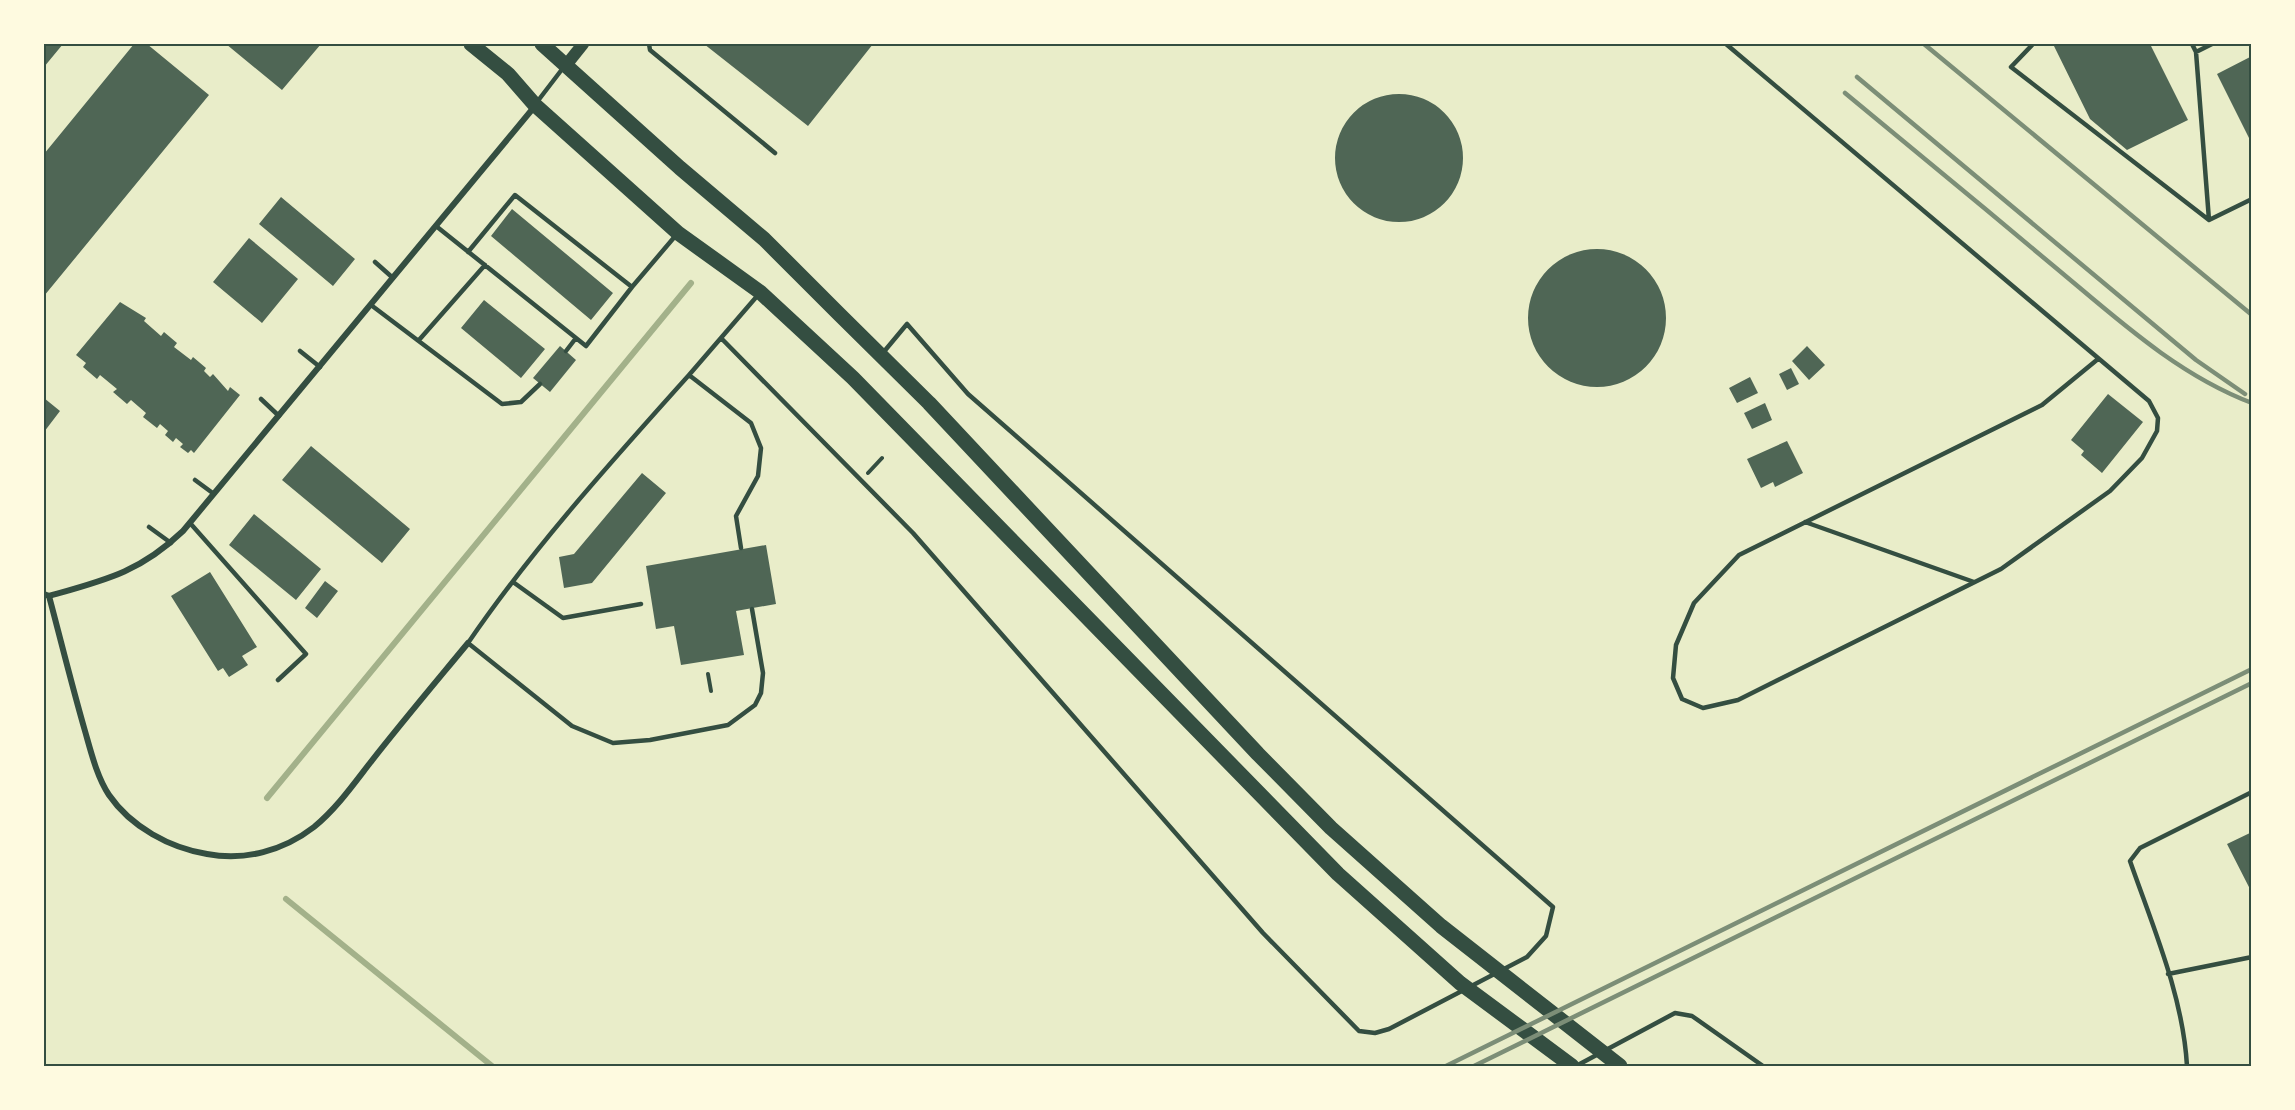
<svg xmlns="http://www.w3.org/2000/svg" width="2295" height="1110" font-family="Figtree,sans-serif">
<rect width="100%" height="100%" fill="#e9edc9"/>
<g fill="none" stroke-linecap="round" stroke-linejoin="round">
<!-- stream -->
<path stroke="#a3b18a" stroke-width="6" d="M 267,798 L 691,283
M 286,899 L 492,1066"/>
</g>
<!-- building -->
<path fill="#4f6655" d="M 44,44 L 63,44 L 44,67 Z
M 134,44 L 147,44 L 209,95 L 44,296 L 44,154 Z
M 226,44 L 321,44 L 282,90 Z
M 704,44 L 873,44 L 808,126 Z
M 2053,44 L 2150,44 L 2188,120 L 2127,150 L 2090,119 Z
M 2252,56 L 2252,144 L 2217,74 Z
M1335 158a64 64 0 1 1 128 0a64 64 0 1 1-128 0Z
M 281,197 L 355,259 L 333,286 L 259,224 Z
M 512,209 L 613,293 L 591,320 L 491,236 Z
M 249,238 L 298,279 L 262,323 L 213,282 Z
M1528 318a69 69 0 1 1 138 0a69 69 0 1 1-138 0Z
M 484,300 L 545,349 L 521,378 L 461,328 Z
M 120,302 L 146,318 L 144,321 L 161,336 L 164,332 L 177,343 L 174,347 L 191,360 L 193,357 L 206,368 L 204,371 L 210,377 L 213,374 L 228,391 L 230,387 L 240,395 L 194,453 L 191,450 L 188,453 L 180,447 L 183,444 L 176,438 L 173,442 L 165,435 L 168,431 L 160,424 L 157,428 L 143,417 L 146,413 L 131,400 L 127,404 L 113,392 L 117,389 L 100,375 L 97,379 L 83,367 L 86,363 L 76,355 Z
M 560,346 L 576,360 L 550,392 L 533,378 Z
M 1807,346 L 1825,365 L 1809,380 L 1792,361 Z
M 1791,368 L 1799,384 L 1787,390 L 1779,374 Z
M 1750,377 L 1758,393 L 1737,403 L 1729,388 Z
M 2108,394 L 2143,422 L 2102,473 L 2081,455 L 2084,451 L 2071,440 Z
M 44,398 L 60,411 L 44,432 Z
M 1765,403 L 1772,420 L 1752,429 L 1744,413 Z
M 1787,441 L 1803,473 L 1775,487 L 1773,482 L 1761,488 L 1747,459 Z
M 311,446 L 410,529 L 382,563 L 282,480 Z
M 642,473 L 666,493 L 592,583 L 564,588 L 559,557 L 574,554 Z
M 254,514 L 321,569 L 296,600 L 229,545 Z
M 766,545 L 776,604 L 736,611 L 744,655 L 681,665 L 674,626 L 656,629 L 646,566 Z
M 210,572 L 257,647 L 242,656 L 248,665 L 229,677 L 223,668 L 218,671 L 171,596 Z
M 325,581 L 338,591 L 317,618 L 305,608 Z
M 2252,832 L 2252,893 L 2227,844 Z"/>
<g fill="none" stroke-linecap="round" stroke-linejoin="round">
<!-- path -->
<path stroke="#344e41" stroke-width="4" d="M 868,473 L 882,458
M 708,674 L 711,691"/>
<!-- service -->
<path stroke="#344e41" stroke-width="4.5" d="M 649,44 L 650,50 L 775,153
M 1726,44 L 2149,401 L 2158,418 L 2157,431 L 2142,458 L 2110,491 L 2001,569 L 1738,700 L 1703,708 L 1682,699 L 1673,678 L 1676,645 L 1694,603 L 1739,555 L 2042,405 L 2098,359
M 2033,44 L 2011,67 L 2209,220 L 2252,199
M 2192,44 L 2196,52 L 2212,44
M 2196,52 L 2209,220
M 537,102 L 563,68
M 436,226 L 586,346 L 632,287 L 515,195 L 468,252
M 375,262 L 393,278
M 632,287 L 677,234
M 371,305 L 502,404 L 521,402 L 540,384
M 721,338 L 913,533 L 1263,933 L 1359,1031 L 1375,1033 L 1389,1029 L 1527,957 L 1546,936 L 1553,907 L 968,394 L 907,324 L 882,354
M 419,340 L 485,265
M 300,351 L 320,367
M 566,351 L 576,338
M 689,375 L 758,295
M 261,399 L 279,416
M 195,480 L 214,494
M 1805,522 L 1974,582
M 190,523 L 306,654 L 278,680
M 149,527 L 171,543
M 741,548 L 736,516 L 758,476 L 761,448 L 751,423 L 689,375 C 612,461 533,548 468,643 L 572,726 L 613,743 L 650,740 L 728,725 L 755,705 L 761,693 L 763,673 L 752,609
M 513,582 L 563,618 L 641,604
M 2168,974 L 2252,957
M 1576,1066 L 1675,1013 L 1692,1016 L 1763,1066
M 2187,1066 C 2183,996 2153,927 2130,861 L 2140,848 L 2252,792"/>
<!-- minor -->
<path stroke="#344e41" stroke-width="6" d="M 44,594 L 49,596 C 106,580 140,572 183,531 L 535,106
M 49,596 C 61,641 72,686 85,731 C 91,752 97,777 109,795 C 131,827 170,848 207,854 C 245,861 283,851 314,827 C 336,809 353,785 370,763 C 402,722 435,683 468,643"/>
<!-- secondary -->
<path stroke="#344e41" stroke-width="12" d="M 567,64 L 583,44"/>
<!-- primary -->
<path stroke="#344e41" stroke-width="15" d="M 471,44 L 508,74 L 535,105 L 678,233 L 760,292 L 853,378 L 1338,874 L 1460,983 L 1572,1066
M 542,44 L 680,168 L 764,239 L 840,315 L 929,403 L 1258,754 L 1331,828 L 1441,926 L 1620,1066"/>
<!-- rail -->
<path stroke="#7c8e77" stroke-width="4.5" d="M 1924,44 L 2252,315
M 1857,77 L 2196,360 L 2245,394
M 1845,93 C 1914,150 1982,206 2050,263 C 2113,315 2175,374 2252,403
M 1446,1066 L 2252,669
M 1474,1066 L 2252,683"/>
</g>
<!-- border -->
<rect width="2295" height="1110" fill="none" stroke="#fefae0" stroke-width="90"/>
<rect x="45" y="45" width="2205" height="1020" fill="none" stroke="#344e41" stroke-width="2"/>
</svg>
